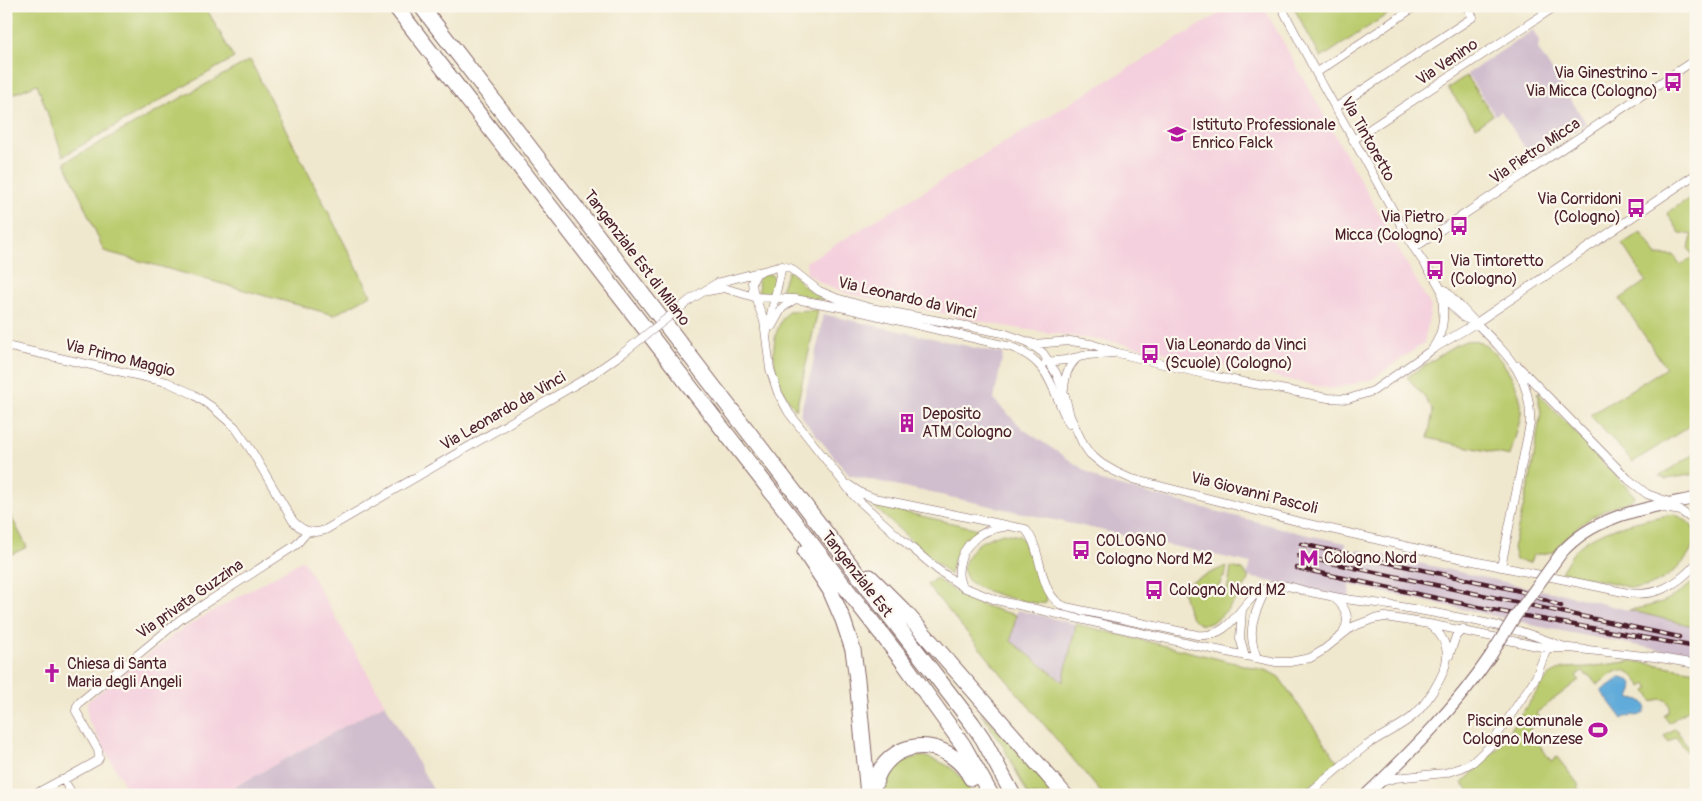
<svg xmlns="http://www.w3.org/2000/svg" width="1702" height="801" font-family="Pangolin,sans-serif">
<rect width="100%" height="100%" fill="#fbf7ec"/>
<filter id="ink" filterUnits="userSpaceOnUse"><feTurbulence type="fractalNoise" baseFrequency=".02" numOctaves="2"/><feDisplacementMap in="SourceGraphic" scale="10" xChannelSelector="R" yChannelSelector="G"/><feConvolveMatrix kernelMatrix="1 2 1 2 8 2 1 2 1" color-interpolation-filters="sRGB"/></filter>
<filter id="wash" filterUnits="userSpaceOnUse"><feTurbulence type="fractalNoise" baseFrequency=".0096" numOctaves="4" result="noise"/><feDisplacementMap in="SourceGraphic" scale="20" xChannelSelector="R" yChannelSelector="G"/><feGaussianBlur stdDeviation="1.12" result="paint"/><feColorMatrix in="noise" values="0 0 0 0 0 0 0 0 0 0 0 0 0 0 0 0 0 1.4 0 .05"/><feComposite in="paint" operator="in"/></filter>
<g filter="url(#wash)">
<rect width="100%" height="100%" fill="#f0e8ce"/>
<!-- built -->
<path fill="#f4cfdd" d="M 1232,6 L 1263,6 L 1431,307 L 1424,343 L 1372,379 L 1332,389 L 1119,343 L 1009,327 L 849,294 L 821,283 L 807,273 L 806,262 Z
M 303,560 L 385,704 L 220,795 L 130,795 L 88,719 L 87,702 L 182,629 Z"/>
<!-- industrial -->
<path fill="#d0bdcd" d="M 1533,30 L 1539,40 L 1538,49 L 1586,123 L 1533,160 L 1501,111 L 1495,115 L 1467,74 Z
M 823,314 L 1003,354 L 994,399 L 995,401 L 1023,429 L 1101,481 L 1299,533 L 1346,543 L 1345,550 L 1354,552 L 1360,550 L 1549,592 L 1555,592 L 1696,627 L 1696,657 L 1531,625 L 1527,623 L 1350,585 L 1349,597 L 1347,598 L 1249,577 L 1247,575 L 1251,563 L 849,475 L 800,415 L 819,339 Z
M 1017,610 L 1076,624 L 1064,682 L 1011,641 Z
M 385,704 L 436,795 L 220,795 Z"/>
<!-- green -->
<path fill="#bbcc6f" stroke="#82764d" d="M 6,6 L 205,6 L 234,58 L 63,156 L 37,84 L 6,97 Z
M 1293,6 L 1400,6 L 1321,58 Z
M 250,60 L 371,295 L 334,315 L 104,251 L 65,162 Z
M 1466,76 L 1493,115 L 1476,127 L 1448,88 Z
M 1696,194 L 1696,422 L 1633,462 L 1590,415 L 1666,368 L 1620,299 L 1646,281 L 1622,244 L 1641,232 L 1656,255 L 1675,256 L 1680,265 L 1694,257 L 1689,249 L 1692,235 L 1680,233 L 1667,213 Z
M 788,271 C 794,274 797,279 801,283 C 807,290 815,294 823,297 L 822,300 L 780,293 Z
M 768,274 L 773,276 L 777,282 L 772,293 L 759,293 L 758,279 L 763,275 Z
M 818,310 L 796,410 C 773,382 764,340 788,311 Z
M 1466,341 C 1469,341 1474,340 1477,341 C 1500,351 1524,389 1521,414 C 1519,428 1513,442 1510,456 L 1428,438 L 1433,411 L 1425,398 L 1407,377 L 1456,345 Z
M 1537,392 L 1635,496 C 1628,505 1616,505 1607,509 C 1585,520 1568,533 1554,552 L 1533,555 L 1530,563 L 1516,560 L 1513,548 L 1530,480 L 1541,412 Z
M 1696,453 L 1696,474 L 1666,479 L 1659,476 Z
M 872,505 L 979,529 C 964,543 953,555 950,575 Z
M 6,507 L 27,547 L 6,557 Z
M 1674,514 C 1682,518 1690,521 1694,530 C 1702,555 1659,589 1636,588 C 1629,588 1621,585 1614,583 C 1596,580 1579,576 1561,572 C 1565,566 1569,558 1574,552 C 1593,529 1645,519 1674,514 Z
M 1003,533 L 1019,536 L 1030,546 L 1047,595 L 1046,603 C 1032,606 977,591 968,580 C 966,577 965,573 963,569 C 970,545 980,541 1003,533 Z
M 1226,566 L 1227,567 L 1225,577 L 1223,577 L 1218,588 L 1221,591 L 1227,592 L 1231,567 L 1243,570 L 1249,578 L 1248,582 C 1239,595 1208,644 1191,616 C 1186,608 1184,595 1181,586 Z
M 936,578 C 961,599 985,607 1016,615 L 1011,641 L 1063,682 L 1076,624 L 1268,671 L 1279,677 L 1338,762 L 1300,795 L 1103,795 L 927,585 Z
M 1696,580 L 1696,627 L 1629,610 C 1662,604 1670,601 1696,580 Z
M 1633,661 L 1696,671 L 1696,704 L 1669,723 L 1664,716 L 1669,711 C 1672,700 1662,696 1653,702 L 1646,691 L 1650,688 L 1647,684 L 1642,687 C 1624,661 1618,669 1597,685 L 1590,676 L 1587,676 L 1583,671 L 1576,676 L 1579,680 L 1536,713 L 1540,719 L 1529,730 L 1551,761 L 1557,757 L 1579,785 L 1577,787 L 1583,795 L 1472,795 L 1462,783 L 1498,748 L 1543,683 L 1550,675 L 1563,668 L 1588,667 Z
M 980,712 L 1011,742 L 1057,795 L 1028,795 L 1003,746 Z
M 1675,728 L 1696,757 L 1696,763 L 1689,768 L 1686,765 L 1693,760 L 1676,737 L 1669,742 L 1664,736 Z
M 923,756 C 953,766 956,768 972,795 L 879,795 C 879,791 879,786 880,783 C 887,767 908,758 923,756 Z"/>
<!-- water -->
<path fill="#61abd9" stroke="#566582" d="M 1621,677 C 1631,678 1636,686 1630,695 L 1631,698 C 1655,700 1646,720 1632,715 L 1631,717 L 1627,716 L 1622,719 L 1601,691 Z"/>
</g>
<g filter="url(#ink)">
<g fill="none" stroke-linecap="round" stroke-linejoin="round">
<!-- street casing -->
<g stroke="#846564" stroke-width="9">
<path id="street" d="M 1281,6 L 1316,73 L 1414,248 L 1437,282 L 1448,302 L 1465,318 L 1476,323
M 1316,73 L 1416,6
M 1335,108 L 1473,17 L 1466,6
M 1353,140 L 1556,6
M 1414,248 L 1696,59
M 757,272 L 752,282 L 753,291 L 764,321 L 770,369 L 778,393 L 789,413 L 855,497 L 900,538 L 938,570 L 963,587 L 996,600 L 1198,646 L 1276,662 L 1290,662 L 1310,658 L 1322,651 L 1352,627 L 1373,619 L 1385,617 L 1429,624 L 1547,648 L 1569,648 L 1654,657 L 1696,664
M 1445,290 C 1456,302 1468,315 1480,327 C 1510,357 1532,379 1530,424 L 1501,567
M 708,291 L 724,288 L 754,297 L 795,299 L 845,308 L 1011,347 C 1052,362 1051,390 1069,424
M 690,300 L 717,283 L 782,266 L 790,268 L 819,291 L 836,298 L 871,308 L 1003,333 L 1034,344 L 1070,341 L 1091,344 L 1118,353 L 1212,376 L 1328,398 L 1348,399 L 1373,391 L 1433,349 L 1476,323 L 1696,174
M 772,326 L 782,308 L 795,299
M 767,332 L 782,266
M 1029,343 L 1043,353 L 1056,373 L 1065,396 L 1070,416 L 1083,444 L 1090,454 L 1102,464 L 1114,471 L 1129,478 L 1300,522 L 1449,556 L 1628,593 C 1656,597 1677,585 1696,564
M 6,346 L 167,382 L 193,394 L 212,407 L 235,427 L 251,450 L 293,521 C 302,531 312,535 325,530 L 590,376 L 623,353
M 1434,346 C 1445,330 1444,313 1442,295
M 1046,362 L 1065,360 L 1088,355 L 1114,353
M 1518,366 L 1628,479 L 1647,494 L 1669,502
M 1064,389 C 1065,377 1067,368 1076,359
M 849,485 L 861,493 L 874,498 L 1025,529 C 1044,549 1037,597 1066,607 L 1197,635 C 1239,639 1239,590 1277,585 C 1288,584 1299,590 1310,592 C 1320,594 1330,596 1340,598 C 1356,601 1372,602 1389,605 C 1432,612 1476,620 1519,631 C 1533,635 1548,641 1562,646
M 1663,508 L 1681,511 L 1696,522
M 963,586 C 958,581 958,574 959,567 C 962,544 982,529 1004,527
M 1333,597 C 1345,606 1351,617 1344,631
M 1242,609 L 1240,638 L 1245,656
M 1449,656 L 1456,636 L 1463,629
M 1257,658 C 1246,630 1254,614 1266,589
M 63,780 L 97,761 L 99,758 L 98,750 L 76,711 L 77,706 L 80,702 L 181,619 L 296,545 L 308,531
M 1382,782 L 1395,778 L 1445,773 L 1461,768 L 1473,762 L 1490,746 L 1536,677 L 1547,648 L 1546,646
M 33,795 L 61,780 L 65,782 L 73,795
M 1307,795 C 1326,779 1344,763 1363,748 C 1379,736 1397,729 1412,717 C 1425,706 1445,676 1447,658 C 1448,645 1440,633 1431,625"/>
</g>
<!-- secondary casing -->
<g stroke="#846564" stroke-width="13">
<path id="secondary" d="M 1562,552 C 1596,514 1648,508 1696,498
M 1366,795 C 1412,751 1456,707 1491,655"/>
</g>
<!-- highway casing -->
<g stroke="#846564" stroke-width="17">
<path id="highway" d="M 395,6 L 904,663 L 963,745 L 991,795
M 421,6 L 972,723 L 983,739 L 1013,795
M 805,552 L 830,590 L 843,620 L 853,650 L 857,680 L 868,795
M 870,577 L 904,611 L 1065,795
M 872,795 C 874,786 876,777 881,769 C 905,733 953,743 971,778"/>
</g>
<!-- street -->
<use href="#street" stroke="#fff" stroke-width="8"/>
<!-- secondary -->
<use href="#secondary" stroke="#fff" stroke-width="11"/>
<!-- highway -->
<use href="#highway" stroke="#fff" stroke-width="15"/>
<!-- rail casing -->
<g stroke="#4a1f2b" stroke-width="4.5">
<path id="rail" d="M 1301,544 L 1498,586 L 1520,591 L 1561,606
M 1299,556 L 1679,637
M 1297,568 L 1492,610 L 1696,647"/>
</g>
<!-- rail -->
<use href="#rail" stroke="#fbf7ec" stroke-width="2.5" stroke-dasharray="8" stroke-linecap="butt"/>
<!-- street-bridge casing -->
<g stroke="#846564" stroke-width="9" stroke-linecap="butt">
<path id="street-bridge" d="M 623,353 L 690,300"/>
</g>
<!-- secondary-bridge casing -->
<g stroke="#846564" stroke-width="13" stroke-linecap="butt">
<path id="secondary-bridge" d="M 1491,655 L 1514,618 L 1562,552"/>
</g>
<!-- street-bridge -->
<use href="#street-bridge" stroke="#fff" stroke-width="8"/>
<!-- secondary-bridge -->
<use href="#secondary-bridge" stroke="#fff" stroke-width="11"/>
</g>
</g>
<!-- icons -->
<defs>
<g id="bus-bare" transform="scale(1.5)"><path d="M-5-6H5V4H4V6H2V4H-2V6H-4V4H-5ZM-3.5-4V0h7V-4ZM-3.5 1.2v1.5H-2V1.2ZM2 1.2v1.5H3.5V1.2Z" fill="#b5179e" stroke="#fbf7ec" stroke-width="2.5" paint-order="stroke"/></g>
<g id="school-bare" transform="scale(1.5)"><path d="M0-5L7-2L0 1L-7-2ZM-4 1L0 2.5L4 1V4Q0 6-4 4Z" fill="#b5179e" stroke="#fbf7ec" stroke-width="2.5" paint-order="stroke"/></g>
<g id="building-bare" transform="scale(1.5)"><path d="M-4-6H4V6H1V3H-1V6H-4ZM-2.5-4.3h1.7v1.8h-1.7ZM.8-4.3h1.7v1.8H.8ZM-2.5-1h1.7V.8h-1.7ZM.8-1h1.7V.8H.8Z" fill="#b5179e" stroke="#fbf7ec" stroke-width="2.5" paint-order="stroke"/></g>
<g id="metro-bare" transform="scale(1.5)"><path d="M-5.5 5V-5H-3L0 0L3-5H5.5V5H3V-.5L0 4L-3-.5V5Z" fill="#b5179e" stroke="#fbf7ec" stroke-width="2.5" paint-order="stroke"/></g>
<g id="church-bare" transform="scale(1.5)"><path d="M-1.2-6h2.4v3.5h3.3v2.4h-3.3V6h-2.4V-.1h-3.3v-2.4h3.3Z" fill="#b5179e" stroke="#fbf7ec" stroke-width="2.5" paint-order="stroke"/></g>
<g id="stadium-bare" transform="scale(1.5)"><path d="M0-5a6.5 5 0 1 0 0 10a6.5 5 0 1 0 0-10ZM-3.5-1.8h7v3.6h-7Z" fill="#b5179e" stroke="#fbf7ec" stroke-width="2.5" paint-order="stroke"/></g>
</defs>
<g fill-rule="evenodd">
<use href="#bus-bare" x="1673" y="82"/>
<use href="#school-bare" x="1177" y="134"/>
<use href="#bus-bare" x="1636" y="208"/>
<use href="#bus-bare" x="1459" y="226"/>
<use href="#bus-bare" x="1435" y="270"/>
<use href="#bus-bare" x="1150" y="354"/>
<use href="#building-bare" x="907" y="423"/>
<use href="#bus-bare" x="1081" y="550"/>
<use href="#metro-bare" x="1309" y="558"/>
<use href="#bus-bare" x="1154" y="590"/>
<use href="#church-bare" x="52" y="673"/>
<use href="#stadium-bare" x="1598" y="730"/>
</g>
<g text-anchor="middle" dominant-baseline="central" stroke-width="4.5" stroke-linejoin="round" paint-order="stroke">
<!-- street labels -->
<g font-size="16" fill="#4a1f2b" stroke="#fbf7ec">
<text transform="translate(1447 62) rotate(-34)">Via Venino</text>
<text transform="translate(1368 139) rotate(61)">Via Tintoretto</text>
<text transform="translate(1535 151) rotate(-34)">Via Pietro Micca</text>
<text transform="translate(637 258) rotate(53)">Tangenziale Est di Milano</text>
<text transform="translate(907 298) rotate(13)">Via Leonardo da Vinci</text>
<text transform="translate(120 358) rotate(14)">Via Primo Maggio</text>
<text transform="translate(503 411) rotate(-30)">Via Leonardo da Vinci</text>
<text transform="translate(1254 493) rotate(14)">Via Giovanni Pascoli</text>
<text transform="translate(857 574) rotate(52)">Tangenziale Est</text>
<text transform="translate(190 599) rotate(-35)">Via privata Guzzina</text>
</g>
<!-- poi labels -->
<g font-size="16" fill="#4a1f2b" stroke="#fbf7ec" text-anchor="start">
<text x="1658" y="73" text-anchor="end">Via Ginestrino -<tspan x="1658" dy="18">Via Micca (Cologno)</tspan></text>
<text x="1192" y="125">Istituto Professionale<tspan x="1192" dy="18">Enrico Falck</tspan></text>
<text x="1621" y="199" text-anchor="end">Via Corridoni<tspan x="1621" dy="18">(Cologno)</tspan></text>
<text x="1444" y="217" text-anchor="end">Via Pietro<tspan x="1444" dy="18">Micca (Cologno)</tspan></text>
<text x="1450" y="261">Via Tintoretto<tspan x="1450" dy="18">(Cologno)</tspan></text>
<text x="1165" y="345">Via Leonardo da Vinci<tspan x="1165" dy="18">(Scuole) (Cologno)</tspan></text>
<text x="922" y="414">Deposito<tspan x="922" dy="18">ATM Cologno</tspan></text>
<text x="1096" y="541">COLOGNO<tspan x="1096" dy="18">Cologno Nord M2</tspan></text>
<text x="1324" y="558">Cologno Nord</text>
<text x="1169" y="590">Cologno Nord M2</text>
<text x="67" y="664">Chiesa di Santa<tspan x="67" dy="18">Maria degli Angeli</tspan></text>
<text x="1583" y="721" text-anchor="end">Piscina comunale<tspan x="1583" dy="18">Cologno Monzese</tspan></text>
</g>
</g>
<!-- margin -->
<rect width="1702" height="801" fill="none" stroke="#fbf7ec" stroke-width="25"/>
</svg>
